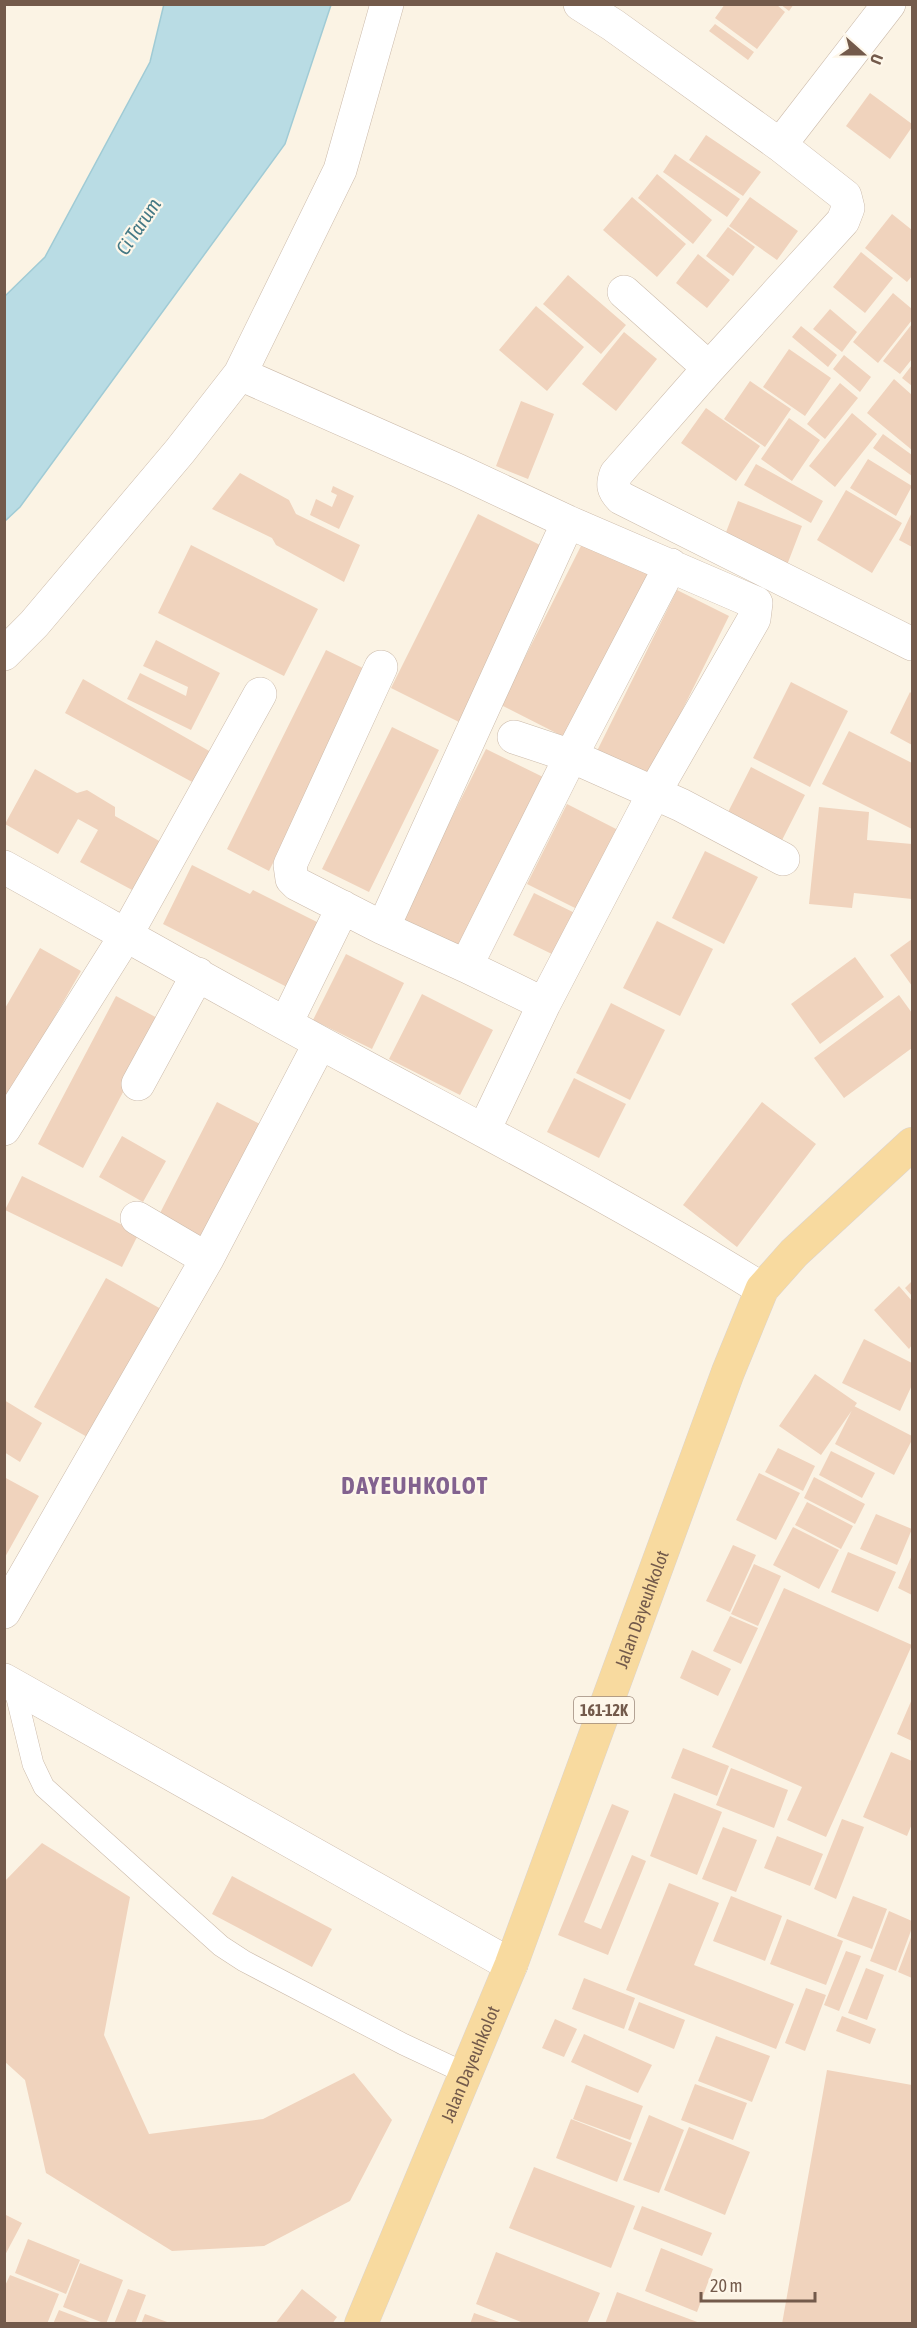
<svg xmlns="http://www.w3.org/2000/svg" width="917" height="2328" font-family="'Asap Condensed',sans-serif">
<rect width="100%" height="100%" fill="#fbf3e4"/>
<!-- water -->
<path fill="#b9dce4" stroke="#a0cbd5" stroke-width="1.5" d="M 164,4 L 331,5 L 285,144 L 20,507 L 5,521 L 5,296 L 45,257 L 150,62 Z"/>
<!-- building -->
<path fill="#f0d3bd" d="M 725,4 L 776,4 L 785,12 L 757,49 L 715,18 Z
M 780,4 L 794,4 L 789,11 Z
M 715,24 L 754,52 L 748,60 L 709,31 Z
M 870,93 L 912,124 L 912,127 L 890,159 L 846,126 Z
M 706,135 L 761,172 L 743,196 L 689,160 Z
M 675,154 L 740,199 L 727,217 L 663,172 Z
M 657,174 L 712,220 L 693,244 L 638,198 Z
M 632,197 L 686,244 L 657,277 L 603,230 Z
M 750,197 L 798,231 L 777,260 L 729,226 Z
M 892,214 L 912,230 L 912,276 L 907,282 L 865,248 Z
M 728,227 L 755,247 L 733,276 L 706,256 Z
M 861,252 L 893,278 L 865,313 L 833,287 Z
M 698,254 L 730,280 L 707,308 L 676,283 Z
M 568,275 L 626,325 L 601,354 L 543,304 Z
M 893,293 L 912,309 L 912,320 L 878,363 L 853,342 Z
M 536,306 L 584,347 L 547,391 L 499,350 Z
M 830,309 L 857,332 L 842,352 L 813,329 Z
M 912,324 L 912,359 L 900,374 L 883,361 Z
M 801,326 L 837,355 L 828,367 L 792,337 Z
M 624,332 L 657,359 L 616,411 L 582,384 Z
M 789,349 L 831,378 L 805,416 L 763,387 Z
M 844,355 L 871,377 L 860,392 L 833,369 Z
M 912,365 L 912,386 L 902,378 Z
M 894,379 L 912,395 L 912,450 L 867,413 Z
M 750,381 L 791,409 L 765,447 L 724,419 Z
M 840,383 L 858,398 L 825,439 L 807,424 Z
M 521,401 L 554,414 L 528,479 L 496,466 Z
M 706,408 L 760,446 L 736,481 L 681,443 Z
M 852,413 L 877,434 L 835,487 L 809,466 Z
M 789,418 L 820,440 L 792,481 L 761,459 Z
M 883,434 L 912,455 L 912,476 L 873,448 Z
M 868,459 L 912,486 L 896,516 L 850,488 Z
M 756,464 L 823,501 L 811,523 L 744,485 Z
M 240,473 L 289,500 L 296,514 L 360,545 L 344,582 L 276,545 L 272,538 L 212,509 Z
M 333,486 L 354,496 L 339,529 L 310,515 L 316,499 L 332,507 L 337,495 L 331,492 Z
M 846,490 L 902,523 L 872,573 L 817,540 Z
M 738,501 L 802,526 L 787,565 L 723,540 Z
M 912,512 L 912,547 L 899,540 Z
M 478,514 L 546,548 L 459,722 L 391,688 Z
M 587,534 L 654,567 L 568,739 L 501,705 Z
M 191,545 L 318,609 L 284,676 L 158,613 Z
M 677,590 L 729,616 L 646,783 L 594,757 Z
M 156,640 L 220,673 L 191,730 L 127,699 L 140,673 L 186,696 L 188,687 L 143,666 Z
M 326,650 L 369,671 L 269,871 L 227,849 Z
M 83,679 L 211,752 L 194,783 L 65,713 Z
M 791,682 L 848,711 L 810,787 L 753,758 Z
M 910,692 L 912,694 L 912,745 L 890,733 Z
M 392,727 L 439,750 L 369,892 L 322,869 Z
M 849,731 L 912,763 L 912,829 L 822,784 Z
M 486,749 L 543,777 L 458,947 L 401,919 Z
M 751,767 L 805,795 L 778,848 L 724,820 Z
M 35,769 L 77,793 L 87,790 L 115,807 L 115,816 L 161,842 L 134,891 L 80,862 L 98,830 L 78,819 L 58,854 L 5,824 Z
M 567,804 L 622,832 L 583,912 L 527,884 Z
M 819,807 L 869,812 L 867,840 L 912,844 L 912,899 L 854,893 L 852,908 L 809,904 Z
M 705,851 L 758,877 L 724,944 L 672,918 Z
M 192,865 L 250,894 L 253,890 L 319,923 L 287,987 L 163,924 Z
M 534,893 L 581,916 L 560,958 L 513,935 Z
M 657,921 L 713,949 L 680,1016 L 623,988 Z
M 912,939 L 912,986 L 890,955 Z
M 40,948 L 81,971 L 4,1105 L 4,1010 Z
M 346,954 L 404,983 L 372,1049 L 313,1020 Z
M 855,957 L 884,997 L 820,1044 L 791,1004 Z
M 422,994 L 493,1030 L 460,1095 L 389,1059 Z
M 899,995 L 912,1013 L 912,1048 L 844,1098 L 814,1058 Z
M 116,996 L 161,1020 L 83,1168 L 38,1144 Z
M 611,1003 L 665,1030 L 630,1100 L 576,1073 Z
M 574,1078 L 626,1104 L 599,1158 L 547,1132 Z
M 217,1102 L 266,1127 L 207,1240 L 159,1215 Z
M 762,1102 L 816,1144 L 737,1247 L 683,1205 Z
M 122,1136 L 166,1161 L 143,1202 L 99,1177 Z
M 22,1176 L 139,1233 L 122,1267 L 5,1210 Z
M 106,1278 L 161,1309 L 89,1438 L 34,1407 Z
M 912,1281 L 912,1296 L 905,1288 Z
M 899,1286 L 912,1301 L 912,1345 L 909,1349 L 874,1310 Z
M 864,1339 L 912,1363 L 912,1385 L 900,1411 L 842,1383 Z
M 815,1374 L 857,1403 L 821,1455 L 779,1426 Z
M 4,1400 L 42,1423 L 20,1462 L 4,1452 Z
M 854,1406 L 912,1436 L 912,1440 L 894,1475 L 835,1444 Z
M 778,1448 L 815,1466 L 803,1491 L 765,1472 Z
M 831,1451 L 875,1473 L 862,1498 L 819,1475 Z
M 759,1473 L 800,1493 L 776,1540 L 736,1520 Z
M 4,1477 L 39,1496 L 4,1559 Z
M 814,1477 L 865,1504 L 855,1524 L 804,1498 Z
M 807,1502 L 853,1526 L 841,1549 L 795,1525 Z
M 876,1514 L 912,1529 L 897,1565 L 860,1549 Z
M 793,1527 L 839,1550 L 819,1589 L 773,1565 Z
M 733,1545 L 756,1555 L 730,1612 L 706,1601 Z
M 848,1552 L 896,1572 L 878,1612 L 831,1592 Z
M 912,1555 L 912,1595 L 898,1588 Z
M 754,1564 L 781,1576 L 758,1626 L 731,1614 Z
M 784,1588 L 912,1645 L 826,1837 L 787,1820 L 802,1787 L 712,1747 Z
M 730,1616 L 758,1628 L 741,1664 L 713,1651 Z
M 692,1650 L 731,1669 L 718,1696 L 680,1678 Z
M 912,1699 L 912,1741 L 897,1734 Z
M 683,1748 L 729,1766 L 717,1796 L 671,1778 Z
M 891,1752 L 912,1761 L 912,1824 L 907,1836 L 863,1817 Z
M 731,1768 L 788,1790 L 774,1828 L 716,1805 Z
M 674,1793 L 722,1812 L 697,1875 L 650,1856 Z
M 612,1804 L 629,1811 L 584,1922 L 601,1929 L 632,1855 L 646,1861 L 608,1955 L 558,1935 Z
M 842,1819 L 864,1827 L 836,1899 L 814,1889 Z
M 723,1827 L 757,1840 L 736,1892 L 702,1879 Z
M 777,1836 L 823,1854 L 810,1886 L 764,1868 Z
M 42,1843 L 130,1897 L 104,2035 L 149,2134 L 263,2119 L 354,2073 L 392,2120 L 350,2201 L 264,2246 L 172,2251 L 46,2173 L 25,2080 L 4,2061 L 4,1882 Z
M 232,1876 L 332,1929 L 312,1967 L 212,1914 Z
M 669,1883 L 719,1903 L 694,1965 L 794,2004 L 776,2049 L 626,1990 Z
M 731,1896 L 782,1916 L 765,1961 L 713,1941 Z
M 853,1896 L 887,1909 L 872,1949 L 837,1936 Z
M 889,1911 L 912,1921 L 912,1928 L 896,1971 L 870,1961 Z
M 787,1919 L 843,1941 L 826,1985 L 770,1964 Z
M 912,1935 L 912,1978 L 898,1972 Z
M 846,1951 L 861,1956 L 839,2011 L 824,2005 Z
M 866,1968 L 884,1975 L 867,2020 L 848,2013 Z
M 584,1978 L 635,1998 L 624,2029 L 572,2009 Z
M 806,1988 L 826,1995 L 805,2051 L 785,2043 Z
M 639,2002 L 685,2020 L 674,2049 L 628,2030 Z
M 842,2016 L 876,2029 L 870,2044 L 836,2031 Z
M 555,2019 L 577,2029 L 564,2057 L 542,2048 Z
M 584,2034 L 652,2065 L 638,2093 L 571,2062 Z
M 716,2036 L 770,2056 L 752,2102 L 698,2081 Z
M 827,2070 L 912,2085 L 912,2324 L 782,2324 Z
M 695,2084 L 747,2103 L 733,2140 L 681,2120 Z
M 586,2085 L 643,2106 L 630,2140 L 573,2119 Z
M 649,2115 L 684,2130 L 659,2193 L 623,2180 Z
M 571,2119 L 632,2143 L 617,2182 L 556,2158 Z
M 689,2127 L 750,2152 L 725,2215 L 664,2190 Z
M 534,2167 L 635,2206 L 611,2268 L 509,2228 Z
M 642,2206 L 712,2233 L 702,2256 L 633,2229 Z
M 4,2214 L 22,2223 L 4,2257 Z
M 28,2239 L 80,2260 L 66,2294 L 15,2273 Z
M 661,2248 L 713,2269 L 697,2312 L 645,2291 Z
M 496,2252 L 600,2293 L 587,2324 L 526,2324 L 476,2304 Z
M 80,2263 L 123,2280 L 106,2324 L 63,2307 Z
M 10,2275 L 59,2294 L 47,2324 L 4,2324 L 4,2288 Z
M 128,2289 L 146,2295 L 135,2324 L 114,2324 Z
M 302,2289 L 337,2317 L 332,2324 L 275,2324 Z
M 617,2292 L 700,2323 L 700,2324 L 605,2324 Z
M 59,2310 L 93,2323 L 93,2324 L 53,2324 Z
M 474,2313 L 502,2323 L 502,2324 L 470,2324 Z
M 145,2314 L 170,2323 L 170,2324 L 141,2324 Z"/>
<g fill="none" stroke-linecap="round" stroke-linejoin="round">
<!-- lane casing -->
<g stroke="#ccbbab" stroke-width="22">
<path id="lane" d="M 14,1686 L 33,1764 L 44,1787 L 221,1946 L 244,1961 L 403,2044 L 467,2074"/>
</g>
<!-- street casing -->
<g stroke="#ccbbab" stroke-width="34">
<path id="street" d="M 580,4 L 613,25 L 780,145 L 845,196 L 848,208 L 843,221 L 709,368 L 616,474 C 612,485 613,490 621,498 L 912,644
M 780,145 L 889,4
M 624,292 L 709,368
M 240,374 L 457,470 L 568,522 L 756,603 L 754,619 L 654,793 L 544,1004 L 484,1130
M 4,654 L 34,624 L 180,451 L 240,374 L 340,170 L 387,4
M 381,667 L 290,865 L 292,879 L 297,884 L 383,928
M 514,737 L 571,756 L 681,805 L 783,859
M 4,867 C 121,932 237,998 354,1061 C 491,1135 630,1207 762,1289
M 466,966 L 383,928 L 568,522
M 544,1004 L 466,966 L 571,756 L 671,565
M 286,1023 L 343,907
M 138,1084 L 198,974
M 4,1129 L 126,935 L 260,694
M 137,1218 L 207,1259
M 4,1612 L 207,1259 L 320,1043
M 4,1680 L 511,1965"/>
</g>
<!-- primary casing -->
<g stroke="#dbd4d0" stroke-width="34">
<g id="primary">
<path id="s1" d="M 361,2324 L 511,1965 L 728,1372 L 762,1289 L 794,1253 L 912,1144"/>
</g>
</g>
<!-- lane -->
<use href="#lane" stroke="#fff" stroke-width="21"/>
<!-- street -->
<use href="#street" stroke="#fff" stroke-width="33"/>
<!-- primary -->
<use href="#primary" stroke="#f8da9f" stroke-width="33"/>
</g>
<g text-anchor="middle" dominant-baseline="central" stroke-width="4.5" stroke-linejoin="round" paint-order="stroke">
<!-- shield labels -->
<rect fill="#fef7ea" stroke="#9d897b" stroke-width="1.5" x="574" y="1697" width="60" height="26" rx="4.5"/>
<g font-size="16" font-weight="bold" fill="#735a4b">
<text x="604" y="1710">161-12K</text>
</g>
<!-- street labels -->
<g font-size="18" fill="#735a4b" stroke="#fef7ea">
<text stroke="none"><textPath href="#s1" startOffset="768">Jalan Dayeuhkolot</textPath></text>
<text stroke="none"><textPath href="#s1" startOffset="282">Jalan Dayeuhkolot</textPath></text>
</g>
<!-- water labels -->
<g font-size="20" font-style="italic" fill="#457985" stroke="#fef7ea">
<text transform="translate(138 226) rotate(-56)">Ci Tarum</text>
</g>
<!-- district labels -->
<g font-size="24" font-weight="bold" letter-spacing="1.5" fill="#82628f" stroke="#fef7ea">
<text x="415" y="1485">DAYEUHKOLOT</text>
</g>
</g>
<!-- border -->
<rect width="917" height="2328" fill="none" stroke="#735a4b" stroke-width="12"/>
<!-- north arrow -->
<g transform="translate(863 54) rotate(111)" stroke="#fef7ea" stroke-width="4.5" paint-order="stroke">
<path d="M0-4.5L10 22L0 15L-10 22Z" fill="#735a4b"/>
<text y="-9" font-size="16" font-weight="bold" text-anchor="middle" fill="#735a4b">U</text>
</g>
<!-- scale -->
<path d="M701 2292v9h114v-9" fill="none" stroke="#735a4b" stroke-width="3"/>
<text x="710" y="2292" font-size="18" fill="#735a4b" stroke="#fef7ea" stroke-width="4.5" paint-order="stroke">20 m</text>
</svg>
